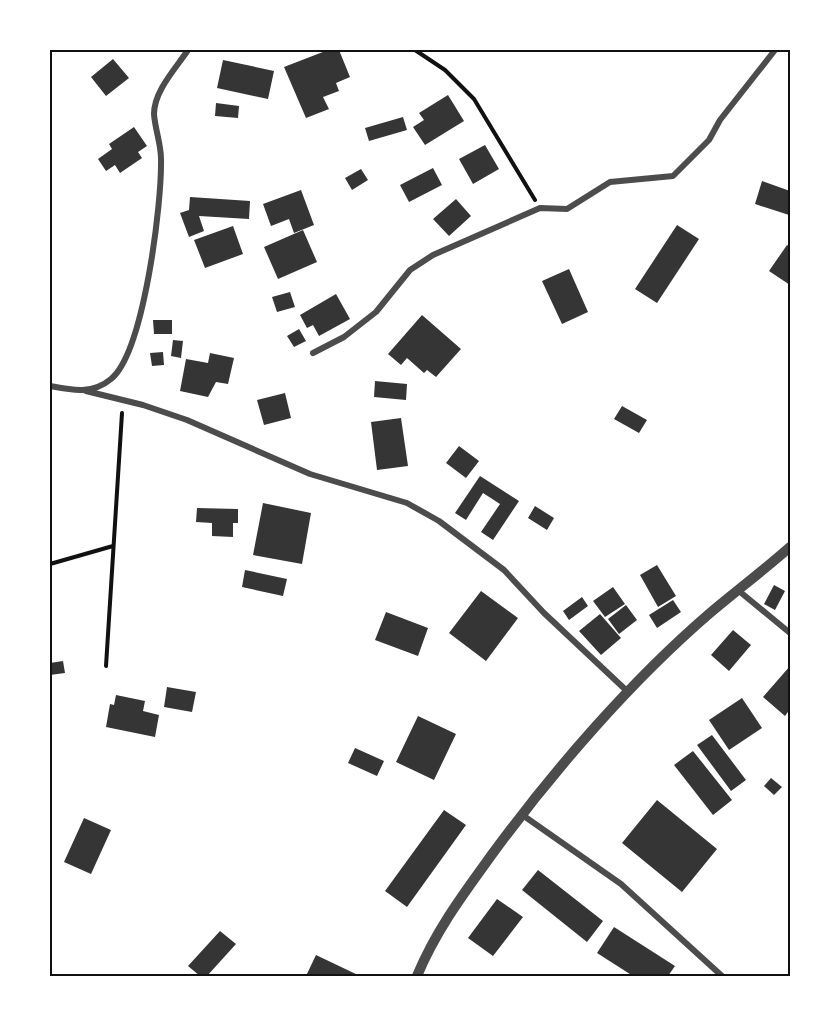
<svg xmlns="http://www.w3.org/2000/svg" width="840" height="1026" font-family="Manrope,sans-serif">
<rect width="100%" height="100%" fill="#fff"/>
<!-- building -->
<path fill="#353535" d="M 328,50 L 339,50 L 350,77 L 336,83 L 339,91 L 323,97 L 329,109 L 306,118 L 284,67 Z
M 113,59 L 129,78 L 106,96 L 91,77 Z
M 223,60 L 274,71 L 268,99 L 217,88 Z
M 448,95 L 464,121 L 425,145 L 413,127 L 424,120 L 419,113 Z
M 216,103 L 239,106 L 238,118 L 215,116 Z
M 403,117 L 407,130 L 369,141 L 365,128 Z
M 134,127 L 147,146 L 138,152 L 142,158 L 120,173 L 115,165 L 106,171 L 98,159 L 112,149 L 109,144 Z
M 485,145 L 499,169 L 473,184 L 459,159 Z
M 433,168 L 442,185 L 409,202 L 400,185 Z
M 361,169 L 368,180 L 352,190 L 345,178 Z
M 762,181 L 790,191 L 789,215 L 755,204 Z
M 301,190 L 314,225 L 294,233 L 289,219 L 271,226 L 263,204 Z
M 190,197 L 250,201 L 249,219 L 199,216 L 204,231 L 189,237 L 180,213 L 189,210 Z
M 456,199 L 471,216 L 449,236 L 433,219 Z
M 677,225 L 699,239 L 657,303 L 635,289 Z
M 233,226 L 243,254 L 205,268 L 194,240 Z
M 303,230 L 317,262 L 278,279 L 264,247 Z
M 787,245 L 790,247 L 790,285 L 769,271 Z
M 569,269 L 588,312 L 562,324 L 542,281 Z
M 290,292 L 295,307 L 277,312 L 272,297 Z
M 336,294 L 350,319 L 319,336 L 313,325 L 307,328 L 300,315 Z
M 422,315 L 461,349 L 436,377 L 427,370 L 424,373 L 407,358 L 401,365 L 388,354 Z
M 153,320 L 172,320 L 172,334 L 154,334 Z
M 299,329 L 306,341 L 294,347 L 287,336 Z
M 173,340 L 183,341 L 181,358 L 171,356 Z
M 163,352 L 164,365 L 152,366 L 150,353 Z
M 210,353 L 234,358 L 228,384 L 216,382 L 208,397 L 180,391 L 186,359 L 208,363 Z
M 375,381 L 407,384 L 406,400 L 374,397 Z
M 285,393 L 291,418 L 264,425 L 257,400 Z
M 622,406 L 647,420 L 639,433 L 614,419 Z
M 401,418 L 408,466 L 377,470 L 371,422 Z
M 459,446 L 479,461 L 466,478 L 446,463 Z
M 480,476 L 519,501 L 493,540 L 481,532 L 500,504 L 483,493 L 466,520 L 455,513 Z
M 263,503 L 311,513 L 302,564 L 253,555 Z
M 535,506 L 554,518 L 547,530 L 528,518 Z
M 197,508 L 238,509 L 238,523 L 233,523 L 233,537 L 212,536 L 212,523 L 196,522 Z
M 657,565 L 676,596 L 658,607 L 640,575 Z
M 245,570 L 287,579 L 283,596 L 242,587 Z
M 774,585 L 785,591 L 775,610 L 764,604 Z
M 613,587 L 625,604 L 605,617 L 593,601 Z
M 481,591 L 518,618 L 486,661 L 449,633 Z
M 582,597 L 588,606 L 569,620 L 563,611 Z
M 673,600 L 681,612 L 657,628 L 649,615 Z
M 626,605 L 637,620 L 619,634 L 608,619 Z
M 386,612 L 428,628 L 418,656 L 375,640 Z
M 600,614 L 621,638 L 601,655 L 579,631 Z
M 733,630 L 751,645 L 729,671 L 711,655 Z
M 63,661 L 65,673 L 50,675 L 50,663 Z
M 790,666 L 790,709 L 785,716 L 763,697 Z
M 167,687 L 196,692 L 192,712 L 164,707 Z
M 116,695 L 145,701 L 143,711 L 159,715 L 155,737 L 106,727 L 110,704 L 114,705 Z
M 742,698 L 762,728 L 729,750 L 709,720 Z
M 418,716 L 456,734 L 434,780 L 396,762 Z
M 712,735 L 746,780 L 731,791 L 697,745 Z
M 355,748 L 384,761 L 377,776 L 348,763 Z
M 693,751 L 732,800 L 713,815 L 674,765 Z
M 771,778 L 782,787 L 774,795 L 764,786 Z
M 657,800 L 717,849 L 682,892 L 622,843 Z
M 444,810 L 466,825 L 407,907 L 385,891 Z
M 84,818 L 111,830 L 91,874 L 64,862 Z
M 538,870 L 603,921 L 587,942 L 522,890 Z
M 497,899 L 523,917 L 493,956 L 468,938 Z
M 614,927 L 675,966 L 668,976 L 633,976 L 597,953 Z
M 220,931 L 236,944 L 207,976 L 200,976 L 188,966 Z
M 316,955 L 360,976 L 306,976 Z"/>
<g fill="none" stroke-linecap="round" stroke-linejoin="round">
<!-- path -->
<path stroke="#111" stroke-width="4" d="M 415,50 L 445,70 L 474,99 L 535,200
M 50,564 L 113,546
M 106,666 L 122,413"/>
<!-- minor -->
<path stroke="#4c4c4c" stroke-width="6" d="M 313,353 L 344,337 L 376,312 L 410,270 L 433,255 L 540,208 L 567,209 L 610,182 L 673,176 L 709,140 L 720,120 L 775,50
M 50,386 C 71,390 92,395 111,379 C 144,352 162,203 161,159 C 161,144 155,129 154,114 C 154,91 176,68 188,50
M 86,391 L 143,405 L 187,420 L 310,474 L 407,503 L 439,521 L 504,570 L 544,613 L 628,692
M 739,591 L 790,633
M 521,814 L 621,884 L 722,976"/>
<!-- tertiary -->
<path stroke="#4c4c4c" stroke-width="10" d="M 417,976 C 436,930 464,893 493,853 C 554,770 631,681 710,613 C 736,591 764,570 790,547"/>
</g>
<!-- border -->
<rect width="840" height="1026" fill="none" stroke="#ffffff" stroke-width="102"/>
<rect x="51" y="51" width="738" height="924" fill="none" stroke="#111" stroke-width="2"/>
</svg>
